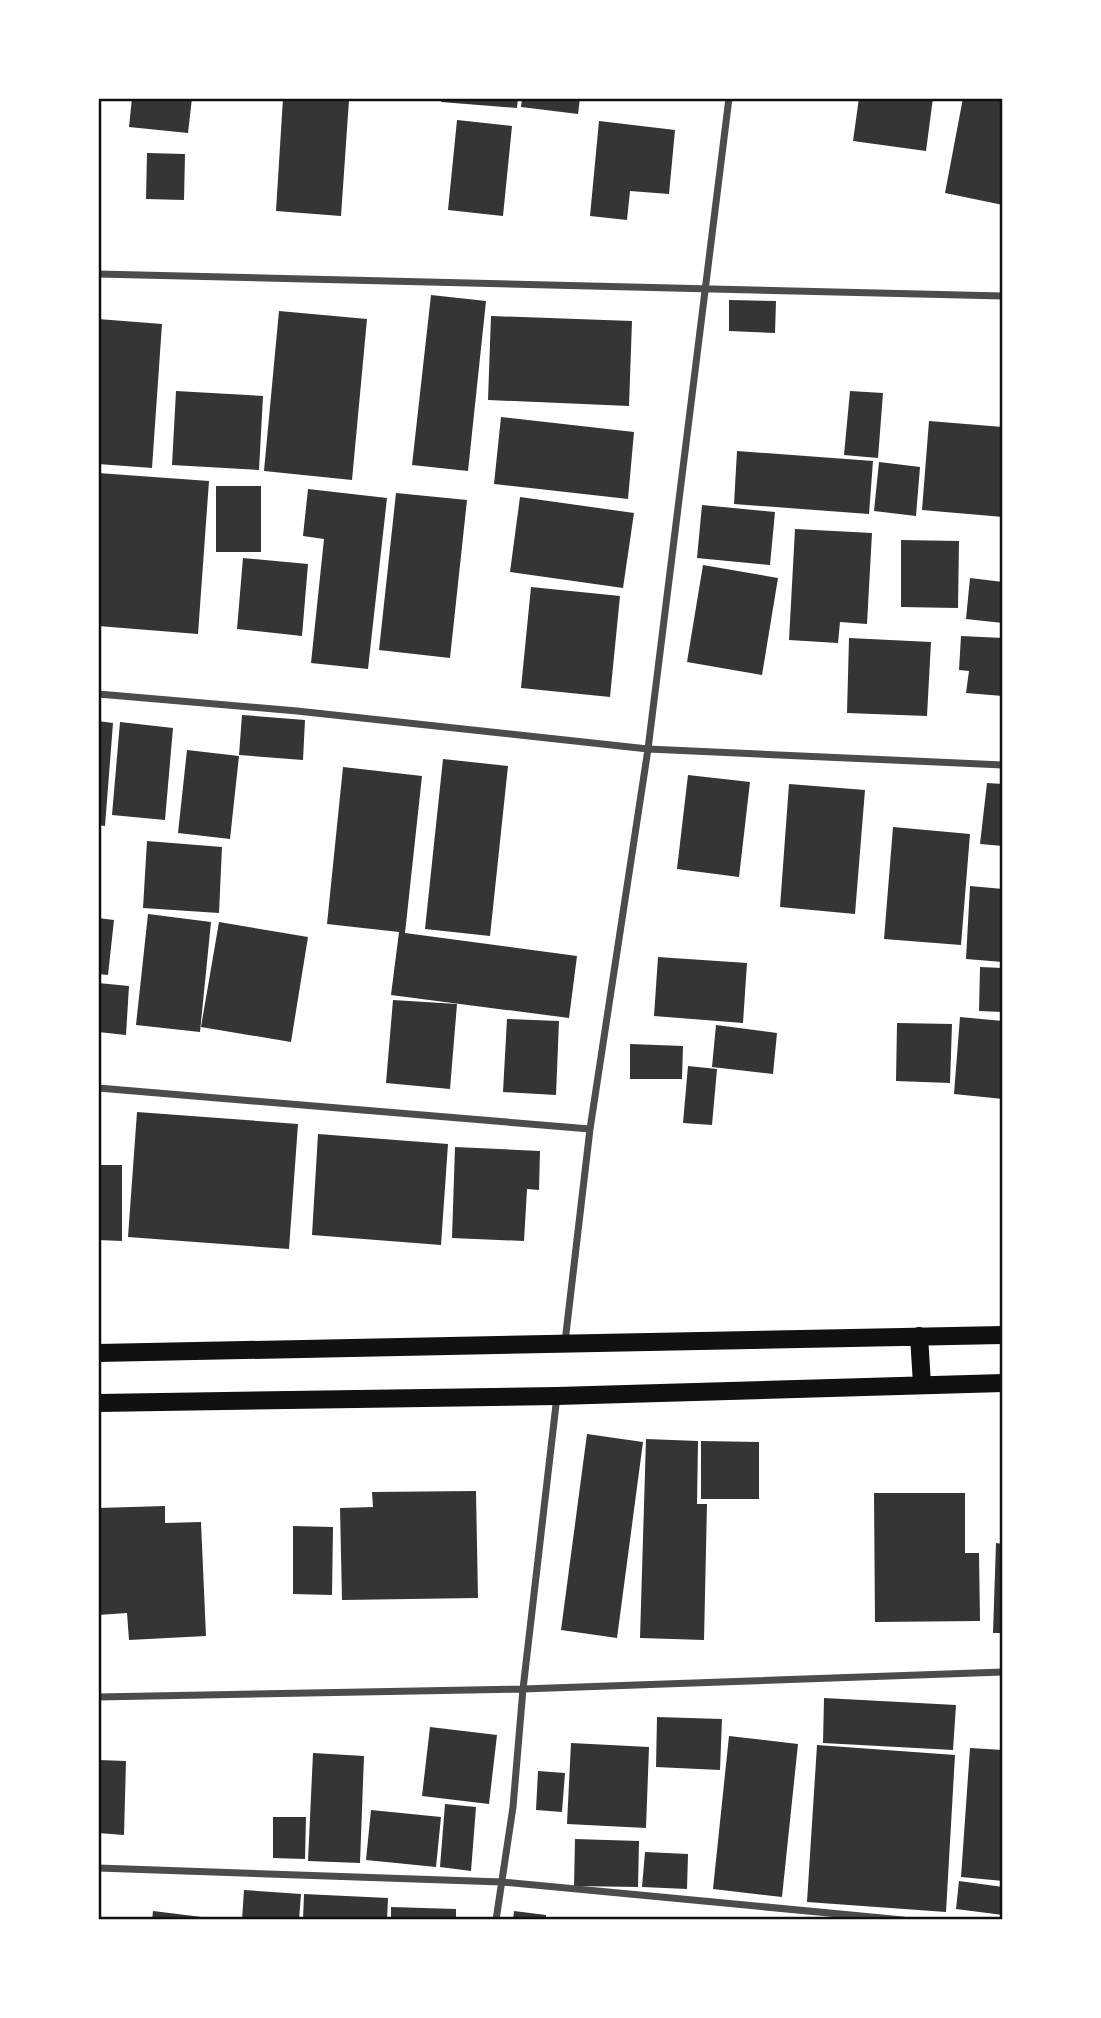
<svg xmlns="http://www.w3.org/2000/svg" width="1101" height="2018" font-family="'Varela Round',sans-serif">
<rect width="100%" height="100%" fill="#fff"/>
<!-- building -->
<path fill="#353535" d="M 132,98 L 192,98 L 188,133 L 129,127 Z
M 283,98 L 349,100 L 341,216 L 276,211 Z
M 407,98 L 428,98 L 427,101 L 407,100 Z
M 442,98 L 518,98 L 517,108 L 441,102 Z
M 522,98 L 580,98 L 578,114 L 521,107 Z
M 859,98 L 933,98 L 926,151 L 853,141 Z
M 963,98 L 1003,98 L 1003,205 L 945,193 Z
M 457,120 L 512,126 L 503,216 L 448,210 Z
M 599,121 L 675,130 L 669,194 L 630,191 L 627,220 L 590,216 Z
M 147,153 L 185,154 L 184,200 L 146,199 Z
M 431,295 L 486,301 L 468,471 L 412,465 Z
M 729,300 L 776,301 L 775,333 L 729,331 Z
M 279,311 L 367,319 L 352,480 L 264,471 Z
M 491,316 L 632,321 L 629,406 L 488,400 Z
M 98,319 L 162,324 L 152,468 L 98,464 Z
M 176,391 L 263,396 L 259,470 L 172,465 Z
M 850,391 L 883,393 L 878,458 L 844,455 Z
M 501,417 L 634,432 L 628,499 L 494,484 Z
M 929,421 L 1003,427 L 1003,517 L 922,510 Z
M 737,451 L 873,461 L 869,514 L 734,504 Z
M 879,462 L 920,467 L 916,516 L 874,511 Z
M 98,473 L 209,481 L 198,634 L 98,626 Z
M 216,486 L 261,486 L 261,552 L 216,552 Z
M 308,489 L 387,498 L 368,669 L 311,663 L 324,539 L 303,536 Z
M 396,493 L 467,500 L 450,658 L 379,650 Z
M 520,497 L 634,513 L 623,588 L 510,572 Z
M 702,505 L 775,512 L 770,565 L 697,558 Z
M 795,529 L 872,533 L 867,624 L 840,622 L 838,643 L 789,640 Z
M 901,540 L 959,541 L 958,608 L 901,607 Z
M 243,558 L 308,564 L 302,636 L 237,629 Z
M 703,565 L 778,578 L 762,675 L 687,662 Z
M 970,578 L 1003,582 L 1003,623 L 966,619 Z
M 531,587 L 620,596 L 610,697 L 521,688 Z
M 961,636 L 1003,638 L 1003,696 L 966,693 L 969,671 L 959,670 Z
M 849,638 L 931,642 L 927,716 L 847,713 Z
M 242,715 L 305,720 L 303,760 L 239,755 Z
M 98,721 L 113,723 L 105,826 L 98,825 Z
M 120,722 L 173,728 L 165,820 L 112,815 Z
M 187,750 L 239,756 L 230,839 L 178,833 Z
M 443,759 L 508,766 L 490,936 L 425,929 Z
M 343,767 L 422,776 L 405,933 L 577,956 L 569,1018 L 391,995 L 399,932 L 327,924 Z
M 688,775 L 750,782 L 739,877 L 677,869 Z
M 987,783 L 1003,784 L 1003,846 L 980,844 Z
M 789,784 L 865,790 L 855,914 L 780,907 Z
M 893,827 L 970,834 L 961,945 L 884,939 Z
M 147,841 L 222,847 L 219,913 L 143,908 Z
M 970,886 L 1003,889 L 1003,962 L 966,959 Z
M 148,914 L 211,922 L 200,1032 L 136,1025 Z
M 98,918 L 114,920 L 108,975 L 98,974 Z
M 219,922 L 308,937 L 291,1042 L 201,1027 Z
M 658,957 L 747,963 L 743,1023 L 654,1016 Z
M 980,967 L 1003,968 L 1003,1012 L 979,1011 Z
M 98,983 L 129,986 L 126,1035 L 98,1032 Z
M 393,1000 L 457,1004 L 450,1089 L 386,1083 Z
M 960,1017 L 1003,1021 L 1003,1099 L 954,1094 Z
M 507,1019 L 559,1021 L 556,1095 L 503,1092 Z
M 897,1023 L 952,1024 L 950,1083 L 896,1081 Z
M 716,1025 L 777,1033 L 773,1074 L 712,1067 Z
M 630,1044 L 683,1046 L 682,1079 L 630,1079 Z
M 688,1066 L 717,1069 L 712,1125 L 683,1123 Z
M 137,1112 L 298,1124 L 289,1249 L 128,1237 Z
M 318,1134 L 448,1144 L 441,1245 L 312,1235 Z
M 455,1147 L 540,1151 L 539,1190 L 527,1189 L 524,1241 L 452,1238 Z
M 98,1165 L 122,1165 L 122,1241 L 98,1240 Z
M 587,1434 L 643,1442 L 617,1638 L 561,1630 Z
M 646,1439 L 698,1441 L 697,1504 L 707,1504 L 704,1640 L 640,1638 Z
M 701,1441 L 759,1442 L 759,1499 L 701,1499 Z
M 476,1491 L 478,1598 L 342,1600 L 340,1508 L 373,1507 L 372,1492 Z
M 874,1493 L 965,1493 L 965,1553 L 979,1553 L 980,1621 L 875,1622 Z
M 165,1506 L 165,1523 L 201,1522 L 206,1636 L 129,1640 L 127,1613 L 98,1615 L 98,1508 Z
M 293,1526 L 333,1527 L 332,1595 L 293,1594 Z
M 996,1543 L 1003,1544 L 1003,1633 L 993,1633 Z
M 824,1698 L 956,1705 L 953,1750 L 823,1743 Z
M 657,1717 L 722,1719 L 720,1770 L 656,1767 Z
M 430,1727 L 497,1735 L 489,1804 L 422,1796 Z
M 729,1736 L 798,1744 L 782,1897 L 713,1889 Z
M 571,1743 L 649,1747 L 646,1828 L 567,1824 Z
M 817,1745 L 955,1755 L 946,1912 L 807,1902 Z
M 970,1748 L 1003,1750 L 1003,1881 L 961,1877 Z
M 313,1753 L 364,1756 L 360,1863 L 308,1861 Z
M 98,1760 L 126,1761 L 124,1835 L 98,1833 Z
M 538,1771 L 565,1773 L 562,1812 L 536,1810 Z
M 445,1804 L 476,1807 L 471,1871 L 440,1867 Z
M 371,1810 L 441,1817 L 436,1867 L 366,1860 Z
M 273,1817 L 306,1817 L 305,1859 L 273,1858 Z
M 575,1839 L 639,1841 L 638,1887 L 574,1886 Z
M 645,1852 L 688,1854 L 687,1889 L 642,1887 Z
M 959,1881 L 1003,1887 L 1003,1915 L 956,1909 Z
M 244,1890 L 301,1894 L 299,1920 L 242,1920 Z
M 304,1894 L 388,1898 L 387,1920 L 303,1920 Z
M 391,1907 L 456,1909 L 456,1920 L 391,1920 Z
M 153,1911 L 210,1918 L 210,1920 L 152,1920 Z
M 514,1911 L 546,1915 L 546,1920 L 513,1920 Z"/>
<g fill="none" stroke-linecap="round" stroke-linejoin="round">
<!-- minor -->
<path stroke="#4c4c4c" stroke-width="7" d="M 98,274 L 1003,296
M 98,694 L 297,711 L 648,749 L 1003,765
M 98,1088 L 590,1129
M 565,1342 L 590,1129 L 648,749 L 729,98
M 98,1697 L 523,1689 L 1003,1672
M 98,1868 L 502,1882 L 903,1920
M 496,1920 L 513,1807 L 523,1689 L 557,1396"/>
<!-- primary -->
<path stroke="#111" stroke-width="18" d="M 919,1336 L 922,1384
M 98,1353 L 1003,1335
M 98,1403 L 557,1396 L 1003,1383"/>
</g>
<!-- border -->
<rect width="1101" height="2018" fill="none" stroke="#ffffff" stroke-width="200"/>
<rect x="100" y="100" width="901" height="1818" fill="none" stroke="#111" stroke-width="2.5"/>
</svg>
